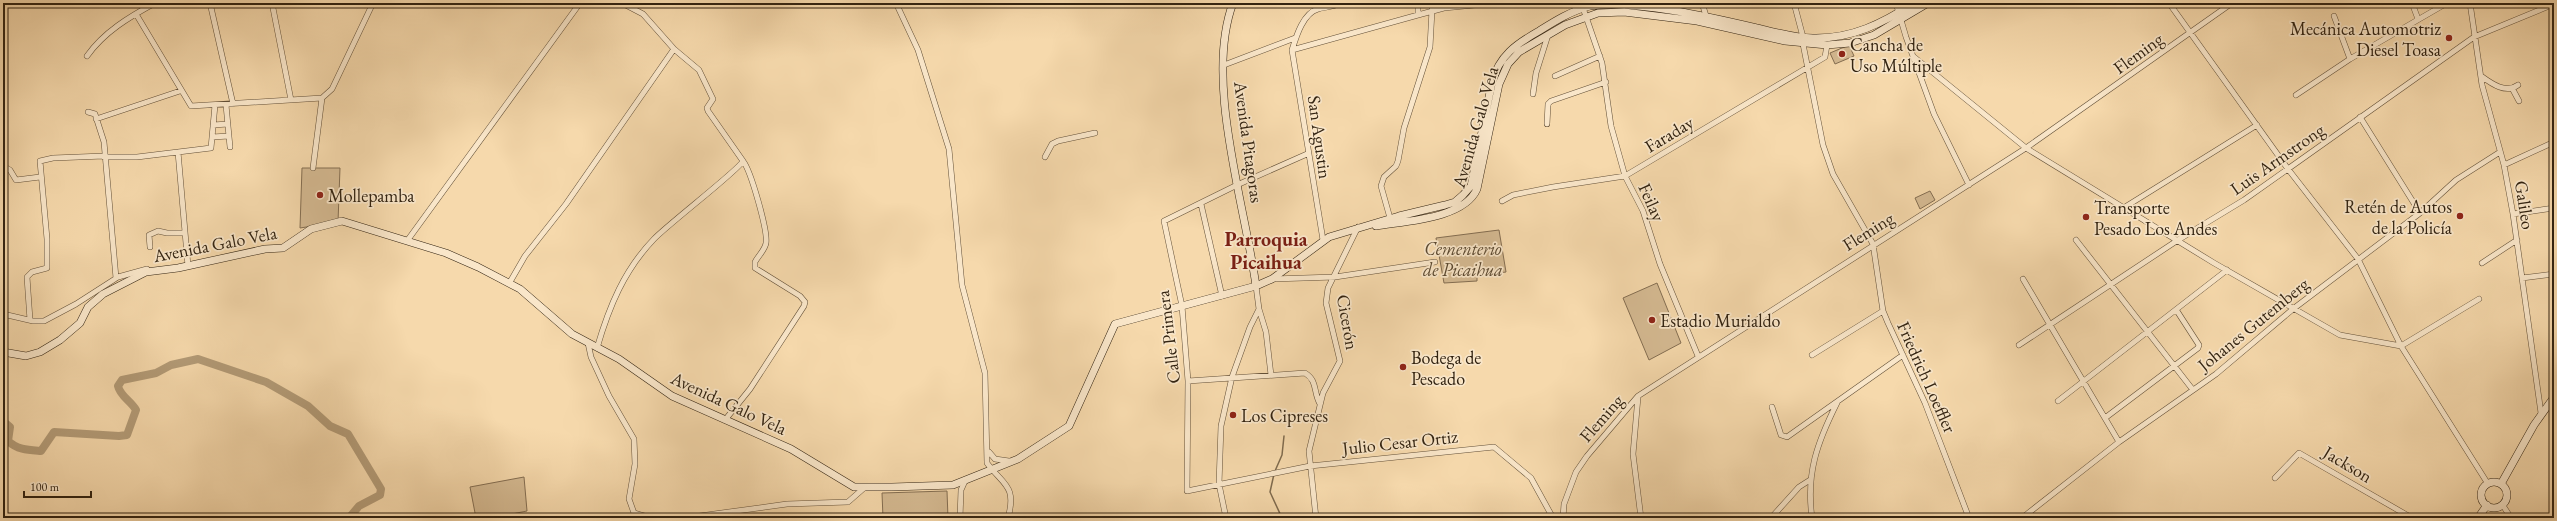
<svg xmlns="http://www.w3.org/2000/svg" width="2557" height="521" font-family="'EB Garamond',serif">
<rect width="100%" height="100%" fill="#f6d9ac"/>
<filter id="stains"><feTurbulence type="fractalNoise" baseFrequency=".005" numOctaves="4"/><feColorMatrix values="0 0 0 0 .2 0 0 0 0 .09 0 0 0 0 .02 0 0 0 .5 -.17"/></filter>
<radialGradient id="worn" r=".72"><stop offset=".6" stop-color="#630" stop-opacity="0"/><stop offset="1" stop-color="#630" stop-opacity=".3"/></radialGradient>
<!-- green -->
<path fill="#d5ba92" stroke="#846e52" d="M 1849,45 L 1854,56 L 1835,64 L 1830,53 Z
M 302,168 L 340,168 L 338,222 L 300,228 Z
M 1930,191 L 1935,200 L 1920,209 L 1915,198 Z
M 1499,230 L 1506,272 L 1477,276 L 1477,281 L 1444,283 L 1436,238 Z
M 1657,283 L 1681,343 L 1649,360 L 1623,298 Z
M 524,477 L 527,511 L 491,518 L 476,518 L 470,487 Z
M 947,491 L 948,518 L 883,518 L 882,493 Z"/>
<g fill="none" stroke-linecap="round" stroke-linejoin="round">
<!-- stream -->
<path stroke="#7f6b4e" stroke-width="1.5" d="M 1275,471 L 1282,455 L 1284,436
M 1274,474 L 1270,492 L 1282,518"/>
<!-- river -->
<path stroke="#b39b77" stroke-width="8" d="M 3,421 L 10,427 L 8,441 C 18,450 28,450 41,451 L 54,432 L 119,436 L 127,435 L 136,410 C 131,401 120,396 118,386 L 122,380 L 156,373 L 171,365 L 198,359 L 266,382 L 308,406 L 330,426 L 348,434 L 381,489 L 380,495 L 359,506 L 349,518"/>
<!-- street casing -->
<g stroke="#635038" stroke-width="6">
<path id="street" d="M 210,3 L 233,104
M 272,3 L 291,100
M 896,3 L 918,50 L 949,149 L 962,285 L 985,373 L 987,463 C 1003,485 1017,485 1008,518
M 1418,3 L 1418,15 L 1444,8 L 1495,3
M 1702,3 L 1707,19
M 1794,3 L 1803,37
M 1896,3 L 1906,37 L 1934,114 L 1969,185
M 2169,3 L 2288,169 L 2358,259 L 2401,346 L 2479,299
M 2412,3 L 2418,19
M 2470,3 L 2482,85 L 2504,165 L 2513,214 L 2541,413
M 1583,8 L 1602,63 L 1611,126 L 1625,176 L 1643,211 L 1660,264 L 1698,356
M 136,14 L 191,106 L 322,98
M 2334,16 L 2350,59
M 1803,44 L 1823,145 L 1833,174 L 1873,244 L 1883,311 L 1888,323 L 1925,403 L 1969,518
M 1292,50 L 1418,15
M 87,56 C 104,32 129,17 155,3
M 1914,57 L 2026,148 L 2214,263 L 2340,335 L 2401,346 L 2488,484
M 1224,65 L 1295,38
M 1555,76 L 1600,56
M 2481,76 C 2492,84 2506,94 2518,85
M 2512,88 L 2519,101
M 1533,94 L 1536,73 L 1548,35
M 2296,95 L 2350,59 L 2447,3
M 226,105 L 230,147
M 88,112 L 95,114 L 104,142 L 116,278
M 2360,117 L 2420,213
M 96,119 L 180,91
M 1547,124 L 1548,104 L 1551,101 L 1606,82
M 213,125 L 228,124
M 212,137 L 229,136
M 178,152 L 188,266
M 1307,154 L 1237,185 L 1164,221 L 1182,306 L 1188,381 L 1187,491 L 1310,466 L 1494,447 L 1531,478 L 1553,518
M 104,157 L 137,157 L 211,148 L 215,105
M 1045,157 L 1052,144 L 1058,141 L 1095,133
M 2504,165 L 2554,142
M 3,166 L 10,170 L 16,180 L 40,177
M 313,168 L 322,98 L 332,89 L 373,3
M 1502,201 L 1513,195 L 1553,187 L 1625,176 L 1825,57 L 1827,45
M 1201,204 L 1222,296
M 2125,207 L 2257,125
M 2513,214 L 2554,208
M 1390,218 L 1381,186 L 1384,177 L 1396,166 L 1398,161 L 1404,128 L 1430,47 L 1432,10
M 1323,240 L 1292,50 C 1296,37 1303,13 1318,9 C 1325,7 1334,7 1340,3
M 2076,240 L 2193,390
M 407,241 L 580,3
M 150,247 L 149,235 L 158,231 L 167,233 L 184,233
M 2482,263 L 2517,240
M 2522,278 L 2554,274
M 1272,279 L 1335,277 L 1435,262
M 2023,279 L 2119,442
M 510,282 L 525,256 L 566,204 L 674,49
M 1259,309 L 1266,332 L 1271,375
M 3,314 L 33,321 L 44,321 L 76,304 L 118,277 L 147,269
M 30,320 L 27,277 L 32,272 L 47,268 L 47,239 L 40,161 L 53,158 L 104,156
M 588,343 L 591,357 L 609,396 L 634,439 L 635,464 L 629,499 L 634,513 L 633,518
M 2019,345 L 2178,240 L 2244,200 L 2474,37 L 2554,4
M 597,348 C 609,307 624,270 654,239 C 667,225 740,169 743,161 L 708,111 L 707,108 L 713,99 L 699,70 L 674,49 L 643,14 L 622,3
M 1812,355 L 1883,311
M 1188,381 L 1305,373 C 1318,381 1313,392 1320,404
M 1638,397 L 1633,454 L 1641,518
M 2058,401 L 2227,270
M 1772,407 L 1781,435 L 1787,437 L 1903,355
M 2105,418 L 2198,348 L 2199,345 L 2177,311
M 725,420 L 750,389 L 804,306 L 805,302 L 800,296 L 755,268 L 755,262 C 758,256 765,250 766,243 C 768,231 751,171 743,161
M 989,452 L 995,459 L 1009,461
M 2275,478 L 2299,453 L 2412,518
M 2502,504 L 2511,518
M 634,513 L 651,518
M 685,518 L 787,504 L 848,502 L 864,488
M 960,518 L 961,490 L 965,481
M 1226,518 L 1219,484 L 1221,426 L 1232,377 L 1250,327 L 1259,309 L 1256,286
M 1316,518 L 1309,451 L 1323,393 L 1340,361 L 1326,303 L 1328,288 L 1358,227
M 1563,518 L 1564,504 L 1576,472 L 1587,456 L 1638,396 L 2026,148 L 2232,3
M 1771,518 L 1799,487 L 1810,480
M 1812,518 C 1806,473 1817,443 1837,403
M 2022,518 L 2119,442 L 2216,374 L 2293,309 L 2420,213 L 2456,180 L 2500,152"/>
</g>
<!-- secondary casing -->
<g stroke="#322311" stroke-width="8">
<path id="secondary" d="M 1233,3 C 1204,80 1245,205 1256,286
M 1376,226 C 1405,221 1464,219 1477,189 L 1499,84 L 1508,64 L 1519,52 L 1565,25 L 1598,13 L 1624,12 L 1697,21 L 1785,41 L 1827,45 L 1850,43 L 1874,35 L 1928,3
M 3,352 L 26,356 L 40,352 L 60,340 L 80,323 L 88,307 L 103,294 L 146,272 L 178,268 L 265,249 L 283,248 L 311,229 L 342,221 L 446,253 L 478,267 L 520,289 L 572,334 L 619,359 L 672,396 L 791,449 L 854,487 L 892,487 L 953,485 L 1018,459 L 1069,426 L 1115,324 L 1256,286 L 1272,279 L 1329,237 L 1399,216 L 1445,205 L 1455,202 L 1463,195 L 1471,186 L 1492,82 C 1499,56 1516,44 1539,31 C 1555,21 1571,11 1590,6 C 1638,0 1710,17 1757,28 C 1775,32 1795,38 1813,38 C 1852,39 1883,23 1914,3
M2481 495a13 13 0 1 1 26 0a13 13 0 1 1-26 0Z
M 2501,484 L 2534,425 L 2554,397
M 2478,518 L 2487,505"/>
</g>
<!-- street -->
<use href="#street" stroke="#f9e6c9" stroke-width="5"/>
<!-- secondary -->
<use href="#secondary" stroke="#f9e6c9" stroke-width="7"/>
</g>
<!-- markers -->
<g fill="#8f2418" stroke="#f9e6c9" stroke-width="1.5">
<circle cx="2449" cy="38" r="4"/>
<circle cx="1842" cy="54" r="4"/>
<circle cx="320" cy="195" r="4"/>
<circle cx="2460" cy="216" r="4"/>
<circle cx="2086" cy="217" r="4"/>
<circle cx="1652" cy="320" r="4"/>
<circle cx="1403" cy="367" r="4"/>
<circle cx="1233" cy="415" r="4"/>
</g>
<g text-anchor="middle" dominant-baseline="central" stroke-width="3.5" stroke-linejoin="round" paint-order="stroke">
<!-- poi labels -->
<g font-size="18" fill="#322311" stroke="#f9e6c9" text-anchor="start">
<text x="2441" y="28" text-anchor="end">Mecánica Automotriz<tspan x="2441" dy="21">Diesel Toasa</tspan></text>
<text x="1850" y="44">Cancha de<tspan x="1850" dy="21">Uso Múltiple</tspan></text>
<text x="328" y="195">Mollepamba</text>
<text x="2452" y="206" text-anchor="end">Retén de Autos<tspan x="2452" dy="21">de la Policía</tspan></text>
<text x="2094" y="207">Transporte<tspan x="2094" dy="21">Pesado Los Andes</tspan></text>
<text x="1660" y="320">Estadio Murialdo</text>
<text x="1411" y="357">Bodega de<tspan x="1411" dy="21">Pescado</tspan></text>
<text x="1241" y="415">Los Cipreses</text>
</g>
<!-- street labels -->
<g font-size="18" fill="#322311" stroke="#f9e6c9">
<text transform="translate(2138 53) rotate(-36)">Fleming</text>
<text transform="translate(1475 127) rotate(-74)">Avenida Galo Vela</text>
<text transform="translate(1669 134) rotate(-31)">Faraday</text>
<text transform="translate(1320 137) rotate(82)">San Agustin</text>
<text transform="translate(1249 142) rotate(82)">Avenida Pitagoras</text>
<text transform="translate(2277 159) rotate(-35)">Luis Armstrong</text>
<text transform="translate(1652 202) rotate(66)">Feilay</text>
<text transform="translate(2525 205) rotate(81)">Galileo</text>
<text transform="translate(1868 231) rotate(-32)">Fleming</text>
<text transform="translate(215 244) rotate(-11)">Avenida Galo Vela</text>
<text transform="translate(1348 322) rotate(80)">Cicerón</text>
<text transform="translate(2253 324) rotate(-39)">Johanes Gutemberg</text>
<text transform="translate(1168 337) rotate(-97)">Calle Primera</text>
<text transform="translate(1927 377) rotate(66)">Friedrich Loeffler</text>
<text transform="translate(729 403) rotate(25)">Avenida Galo Vela</text>
<text transform="translate(1601 418) rotate(-49)">Fleming</text>
<text transform="translate(1400 442) rotate(-6)">Julio Cesar Ortiz</text>
<text transform="translate(2348 464) rotate(31)">Jackson</text>
</g>
<!-- park labels -->
<g font-size="18" font-style="italic" fill="#5b4931" stroke="#f9e6c9">
<text x="1463" y="248">Cementerio<tspan x="1463" dy="21">de Picaihua</tspan></text>
</g>
<!-- quarter labels -->
<g font-size="20" font-weight="bold" fill="#7a1f14" stroke="#f9e6c9">
<text x="1266" y="239">Parroquia<tspan x="1266" dy="23">Picaihua</tspan></text>
</g>
</g>
<!-- margin -->
<rect width="2557" height="521" fill="none" stroke="#f6d9ac" stroke-width="16"/>
<rect x="4" y="4" width="2549" height="513" fill="none" stroke="#322311" stroke-width="2"/>
<rect x="8" y="8" width="2541" height="505" fill="none" stroke="#322311"/>
<!-- scale -->
<path d="M24 491v6h67v-6" fill="none" stroke="#322311" stroke-width="2"/>
<text x="30" y="491" font-size="12" fill="#322311" stroke="#f9e6c9" stroke-width="3" paint-order="stroke">100 m</text>
<rect width="100%" height="100%" filter="url(#stains)"/>
<rect width="100%" height="100%" fill="url(#worn)"/>
</svg>
